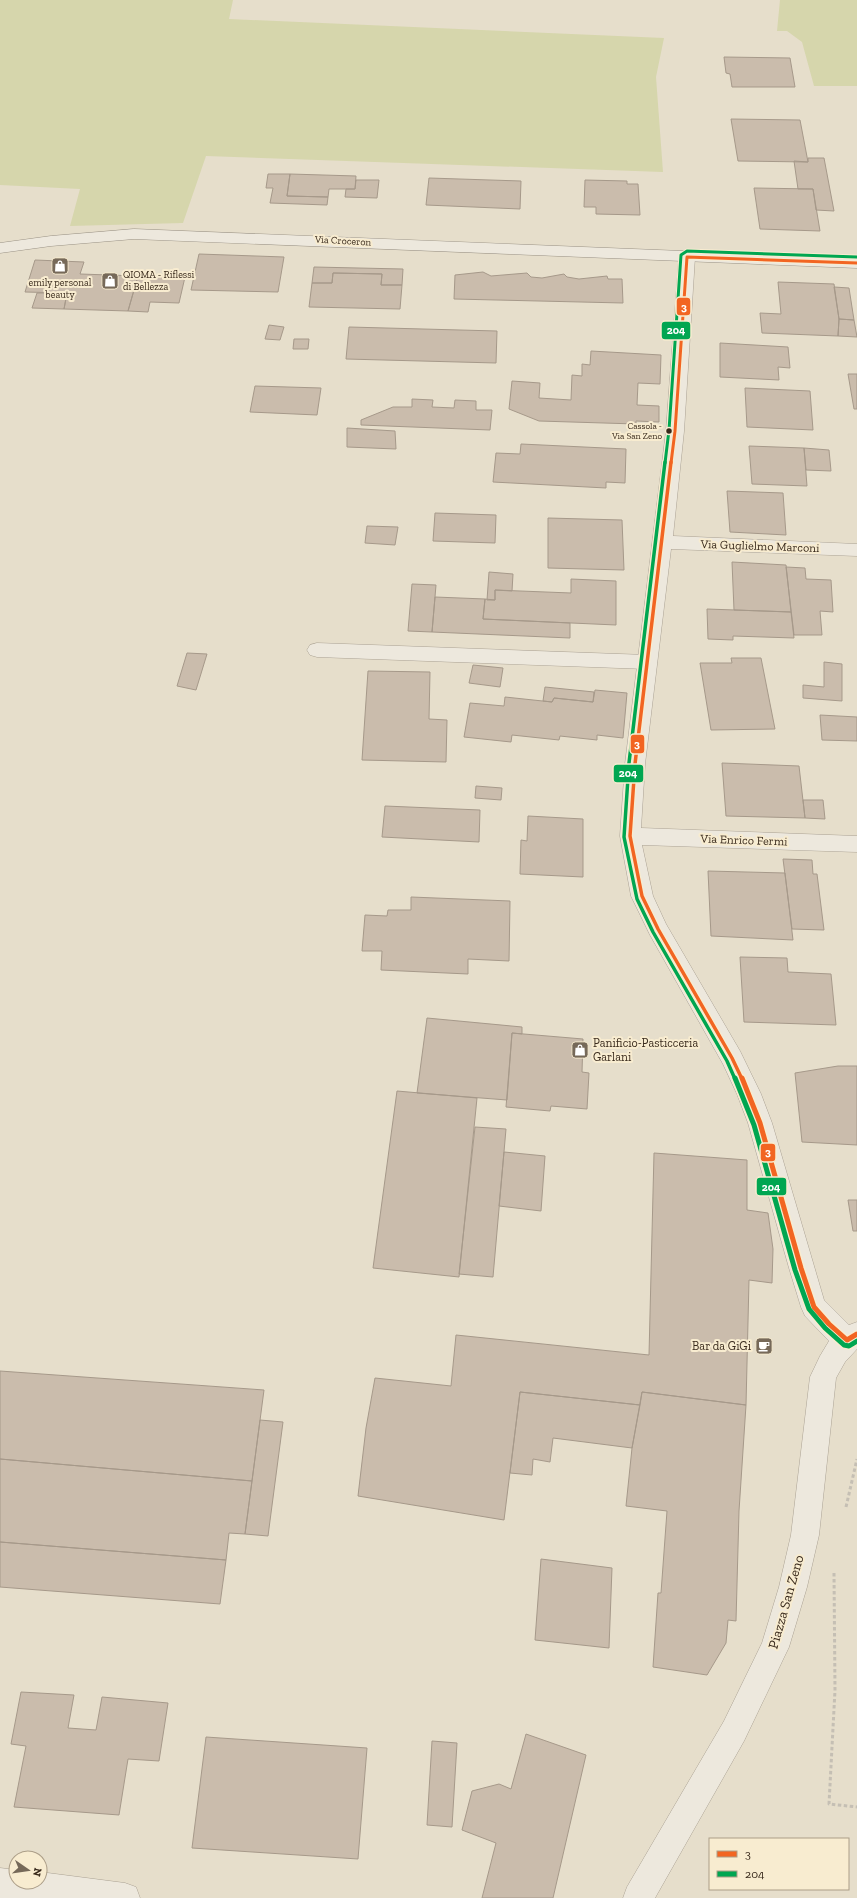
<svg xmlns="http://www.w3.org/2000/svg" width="857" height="1898" font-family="'Zilla Slab',serif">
<rect width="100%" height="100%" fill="#e6decb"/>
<!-- green -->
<path fill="#d6d6ac" d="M 0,0 L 233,0 L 229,19 L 664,38 L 656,77 L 663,172 L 206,156 L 183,223 L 70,226 L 80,189 L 0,185 Z
M 780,0 L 857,0 L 857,86 L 814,86 L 802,42 L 787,31 L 777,31 Z"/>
<!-- building -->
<path fill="#cabcac" stroke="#a6998a" d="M 724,57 L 790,58 L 795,87 L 732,87 L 730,74 L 726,73 Z
M 731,119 L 800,120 L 808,162 L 738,161 Z
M 808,158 L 824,158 L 834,211 L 816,210 L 813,189 L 798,189 L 794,161 L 808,162 Z
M 268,174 L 290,174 L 287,196 L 328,197 L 327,205 L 270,203 L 273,188 L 266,188 Z
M 290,174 L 356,176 L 355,189 L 329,189 L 328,197 L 287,196 Z
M 429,178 L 521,181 L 520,209 L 426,205 Z
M 356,180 L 379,180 L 377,198 L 345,197 L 346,189 L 355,189 Z
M 585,180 L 627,181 L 627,184 L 638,184 L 640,215 L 596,214 L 596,207 L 584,207 Z
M 754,188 L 813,189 L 820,231 L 760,229 Z
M 199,254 L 284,257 L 278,292 L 191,290 Z
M 35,260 L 84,262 L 80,274 L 138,276 L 128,311 L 64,309 L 67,293 L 25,292 Z
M 314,267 L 403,269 L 402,285 L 381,285 L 382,274 L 333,273 L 332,283 L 312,283 Z
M 483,272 L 491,276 L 527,273 L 531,277 L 542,278 L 564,274 L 567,277 L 579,279 L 607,276 L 608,279 L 622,279 L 623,303 L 454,299 L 455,275 Z
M 333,273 L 382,274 L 381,285 L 402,285 L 400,309 L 309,307 L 312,283 L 332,283 Z
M 138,276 L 185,277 L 179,303 L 150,302 L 148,312 L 128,311 Z
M 778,282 L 834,284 L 839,319 L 838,336 L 762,333 L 760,313 L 781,314 Z
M 834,287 L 849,288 L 854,320 L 839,319 Z
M 37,293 L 67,293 L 64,309 L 32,308 Z
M 839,319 L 854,320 L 857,337 L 838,336 Z
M 269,325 L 284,327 L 280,340 L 265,339 Z
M 349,327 L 497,331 L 496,363 L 346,359 Z
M 294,339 L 309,339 L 308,349 L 293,349 Z
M 720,343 L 788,347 L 790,368 L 778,367 L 779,380 L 720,377 Z
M 591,351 L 661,355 L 660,384 L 638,383 L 637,405 L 659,406 L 659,422 L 636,421 L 636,424 L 539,421 L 509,409 L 512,381 L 540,383 L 539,398 L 571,400 L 572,375 L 582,376 L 582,364 L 590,365 Z
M 848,374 L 857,374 L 857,409 L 854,409 Z
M 255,386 L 321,388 L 317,415 L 250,412 Z
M 745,388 L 810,391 L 813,430 L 747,427 Z
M 412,399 L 433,400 L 432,407 L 454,408 L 455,400 L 476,401 L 476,410 L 492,410 L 490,430 L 361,425 L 361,420 L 393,407 L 412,407 Z
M 347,428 L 395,431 L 396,449 L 347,447 Z
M 521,444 L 626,449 L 625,483 L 606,482 L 606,488 L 493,482 L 496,453 L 520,454 Z
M 749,446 L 804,448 L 807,486 L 752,484 Z
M 804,448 L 829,450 L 831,471 L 806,470 Z
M 727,491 L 783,493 L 786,535 L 730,532 Z
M 435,513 L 496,515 L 495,543 L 433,541 Z
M 548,518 L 622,520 L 624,570 L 548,568 Z
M 367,526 L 398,527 L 395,545 L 365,543 Z
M 732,562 L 786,565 L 791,612 L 734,610 Z
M 786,567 L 805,568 L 806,579 L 831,580 L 833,612 L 820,611 L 822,635 L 794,635 Z
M 489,572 L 513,574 L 512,591 L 495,590 L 495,600 L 487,600 Z
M 571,579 L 616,581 L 616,625 L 483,619 L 485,599 L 495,600 L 495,590 L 571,593 Z
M 412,584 L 436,585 L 432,632 L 408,631 Z
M 435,597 L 485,599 L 483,619 L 570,623 L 570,638 L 432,632 Z
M 707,609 L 791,612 L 794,638 L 733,636 L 733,640 L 708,639 Z
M 187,653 L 207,654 L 196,690 L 177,686 Z
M 731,658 L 761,658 L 775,729 L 711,730 L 700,663 L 732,663 Z
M 824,662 L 842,664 L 842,701 L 803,698 L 803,685 L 824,687 Z
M 473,665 L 503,668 L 500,687 L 469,683 Z
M 368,671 L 430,672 L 429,719 L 447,720 L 446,762 L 362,760 Z
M 545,687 L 594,692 L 593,702 L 554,698 L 552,702 L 543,701 Z
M 595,690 L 627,693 L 623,738 L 597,735 L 597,740 L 560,736 L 559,740 L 512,735 L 511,742 L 464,737 L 470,703 L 504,706 L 505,697 L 552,702 L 554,698 L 593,702 Z
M 820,715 L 857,717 L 857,741 L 822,740 Z
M 722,763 L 799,766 L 805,818 L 726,816 Z
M 476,786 L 502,788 L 501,800 L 475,798 Z
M 803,800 L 823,800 L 825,819 L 805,818 Z
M 385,806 L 480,810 L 479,842 L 382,837 Z
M 528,816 L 583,819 L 583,877 L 520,874 L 521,840 L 527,841 Z
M 783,859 L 812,860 L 813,874 L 817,874 L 824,930 L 792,929 Z
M 708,871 L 785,873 L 793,940 L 711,936 Z
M 411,897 L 510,901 L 509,961 L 468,959 L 468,974 L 381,970 L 382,951 L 362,951 L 365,915 L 387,916 L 388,910 L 411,910 Z
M 740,957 L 787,958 L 788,972 L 831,974 L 836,1025 L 744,1022 Z
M 427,1018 L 522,1027 L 522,1034 L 512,1033 L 507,1100 L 417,1093 Z
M 512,1033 L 583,1039 L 582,1072 L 589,1073 L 587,1109 L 551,1106 L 550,1111 L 506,1107 Z
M 838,1066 L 857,1066 L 857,1145 L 802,1142 L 795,1073 Z
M 397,1091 L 477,1098 L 459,1277 L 373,1268 Z
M 475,1127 L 506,1129 L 493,1277 L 459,1274 Z
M 504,1152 L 545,1156 L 541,1211 L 499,1206 Z
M 654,1153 L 747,1160 L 747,1210 L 768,1213 L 773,1249 L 772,1283 L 749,1280 L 746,1405 L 642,1392 L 640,1405 L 520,1392 L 504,1520 L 358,1496 L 366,1428 L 375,1378 L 451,1386 L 456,1335 L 649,1355 Z
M 848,1200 L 857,1200 L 857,1231 L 853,1231 Z
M 0,1371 L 264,1390 L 252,1481 L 0,1459 Z
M 520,1392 L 640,1405 L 632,1448 L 553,1438 L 550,1462 L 533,1459 L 532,1475 L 510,1473 Z
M 642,1392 L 746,1405 L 739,1511 L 736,1621 L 728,1620 L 726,1643 L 707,1675 L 653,1667 L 658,1593 L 661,1593 L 667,1511 L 626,1506 L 632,1448 Z
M 260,1420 L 283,1422 L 268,1536 L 245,1534 Z
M 0,1459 L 252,1481 L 245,1534 L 229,1533 L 226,1560 L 0,1542 Z
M 0,1542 L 226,1560 L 220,1604 L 0,1587 Z
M 541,1559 L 612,1568 L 609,1648 L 535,1640 Z
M 21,1692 L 74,1695 L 68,1728 L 96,1730 L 102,1697 L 168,1703 L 159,1761 L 128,1759 L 119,1815 L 14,1807 L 26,1746 L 11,1744 Z
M 526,1734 L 586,1755 L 553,1898 L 482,1898 L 496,1843 L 462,1830 L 472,1791 L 499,1784 L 511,1789 Z
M 206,1737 L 367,1748 L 358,1859 L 192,1848 Z
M 432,1741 L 457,1743 L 452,1827 L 427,1825 Z"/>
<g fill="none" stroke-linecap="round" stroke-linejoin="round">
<!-- lane casing -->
<g stroke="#aba294" stroke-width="1">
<path id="lane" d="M 317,643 L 647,655 L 654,657 L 657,662 L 654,667 L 647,669 L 317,657 L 310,655 L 307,650 L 310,645 Z"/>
</g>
<!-- street casing -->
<g stroke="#aba294" stroke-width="1">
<path id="street" d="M 687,252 L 692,254 L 695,257 L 684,431 L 673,536 L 857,544 L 857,556 L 671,549 L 645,764 L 641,828 L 857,836 L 857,852 L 642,845 L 653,896 L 666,924 L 740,1051 L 761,1094 L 772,1123 L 824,1300 L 849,1325 L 857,1322 L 857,1349 L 845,1362 L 836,1378 L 819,1535 L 807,1587 L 789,1647 L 744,1741 L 655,1898 L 623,1898 L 627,1887 L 724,1721 L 762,1643 L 779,1587 L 791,1535 L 810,1377 L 820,1356 L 829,1341 L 805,1316 L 801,1307 L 789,1268 L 748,1123 L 737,1094 L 723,1064 L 650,935 L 631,896 L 620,836 L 625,764 L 666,431 L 679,257 L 682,254 Z
M 0,1868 L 16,1870 L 16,1882 L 40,1882 L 40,1872 L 125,1883 L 136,1887 L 140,1898 L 0,1898 Z"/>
</g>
<!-- secondary casing -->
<g stroke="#9a9285" stroke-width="1">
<path id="secondary" d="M 134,229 L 857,258 L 857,268 L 134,239 L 51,246 L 0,253 L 0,243 L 51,236 Z"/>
</g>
<!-- path -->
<path stroke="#c5bfb4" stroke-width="3" stroke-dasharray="3.5 2.5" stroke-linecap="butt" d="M 846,1507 L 857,1459
M 834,1573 L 835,1690 L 829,1804 L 857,1807"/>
<!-- lane -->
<use href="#lane" fill="#ede8dd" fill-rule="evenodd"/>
<!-- street -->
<use href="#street" fill="#ede8dd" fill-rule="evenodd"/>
<!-- secondary -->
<use href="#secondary" fill="#ede8dd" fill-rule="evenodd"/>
<!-- bus-1-far2 casing -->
<g stroke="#f8ecd0" stroke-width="5">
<path id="bus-1-far2" d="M 671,463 L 675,431 L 687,257 L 857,263"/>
</g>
<!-- bus-1-far1 casing -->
<g stroke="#f8ecd0" stroke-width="6">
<path id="bus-1-far1" d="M 671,462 L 635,764 L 630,836 L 642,896 L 658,929 L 732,1058 L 742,1079"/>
</g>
<!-- bus-1 casing -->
<g stroke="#f8ecd0" stroke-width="8">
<path id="bus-1" d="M 742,1078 L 760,1123 L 801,1268 L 814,1307 L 829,1324 L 847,1340 L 857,1334"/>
</g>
<!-- bus-2-far2 casing -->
<g stroke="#f8ecd0" stroke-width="5">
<path id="bus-2-far2" d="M 665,463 L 669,430 L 681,255 L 687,251 L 857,257"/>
</g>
<!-- bus-2-far1 casing -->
<g stroke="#f8ecd0" stroke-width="6">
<path id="bus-2-far1" d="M 665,462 L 629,763 L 624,837 L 637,899 L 653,932 L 727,1061 L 735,1079"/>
</g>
<!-- bus-2 casing -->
<g stroke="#f8ecd0" stroke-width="8">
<path id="bus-2" d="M 735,1078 L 754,1125 L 795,1270 L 809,1309 L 825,1328 L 844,1345 L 849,1346 L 857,1341"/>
</g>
<!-- bus-1-far2 -->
<use href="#bus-1-far2" stroke="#f26522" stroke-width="3"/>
<!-- bus-1-far1 -->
<use href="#bus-1-far1" stroke="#f26522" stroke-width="3.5"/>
<!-- bus-1 -->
<use href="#bus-1" stroke="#f26522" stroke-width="5"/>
<!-- bus-2-far2 -->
<use href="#bus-2-far2" stroke="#00a651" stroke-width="3"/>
<!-- bus-2-far1 -->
<use href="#bus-2-far1" stroke="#00a651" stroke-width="3.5"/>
<!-- bus-2 -->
<use href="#bus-2" stroke="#00a651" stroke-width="5"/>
</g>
<!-- icons -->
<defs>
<g id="shop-square" transform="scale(0.9)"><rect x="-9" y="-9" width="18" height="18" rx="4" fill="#766959" stroke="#f8ecd0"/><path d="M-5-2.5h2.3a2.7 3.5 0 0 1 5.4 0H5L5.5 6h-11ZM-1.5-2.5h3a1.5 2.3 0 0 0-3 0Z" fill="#fff"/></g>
<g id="cafe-square" transform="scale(0.9)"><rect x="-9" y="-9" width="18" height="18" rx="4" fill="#766959" stroke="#f8ecd0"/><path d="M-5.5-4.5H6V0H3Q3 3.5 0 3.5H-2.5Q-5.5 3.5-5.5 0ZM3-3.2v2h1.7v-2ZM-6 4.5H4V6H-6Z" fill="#fff"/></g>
</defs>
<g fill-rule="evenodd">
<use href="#shop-square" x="60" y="266"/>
<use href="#shop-square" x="110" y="281"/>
<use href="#shop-square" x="580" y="1050"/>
<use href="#cafe-square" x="764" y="1346"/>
</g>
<!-- markers -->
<circle fill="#392a1c" stroke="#f8ecd0" stroke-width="1.5" cx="669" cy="431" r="3.5"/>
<g text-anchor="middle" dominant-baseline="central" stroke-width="4" stroke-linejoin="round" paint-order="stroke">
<!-- far-bus labels -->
<g font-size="9" fill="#392a1c" stroke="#f8ecd0" text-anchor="end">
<text x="662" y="426">Cassola -<tspan x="662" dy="10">Via San Zeno</tspan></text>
</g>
<!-- far-street labels -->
<g font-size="10" fill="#392a1c" stroke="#f8ecd0">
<text transform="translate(343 241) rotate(3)">Via Croceron</text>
</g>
<!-- far-poi labels -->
<g font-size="10" fill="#392a1c" stroke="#f8ecd0" text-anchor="start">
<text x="123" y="275">QIOMA - Riflessi<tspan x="123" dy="12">di Bellezza</tspan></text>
<text x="60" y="283" text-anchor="middle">emily personal<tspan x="60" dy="12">beauty</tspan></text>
</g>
<!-- street labels -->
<g font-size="12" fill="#392a1c" stroke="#f8ecd0">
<text transform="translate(760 546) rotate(2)">Via Guglielmo Marconi</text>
<text transform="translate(744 840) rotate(2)">Via Enrico Fermi</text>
</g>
<!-- poi labels -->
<g font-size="12" fill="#392a1c" stroke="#f8ecd0" text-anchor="start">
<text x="593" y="1043">Panificio-Pasticceria<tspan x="593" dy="14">Garlani</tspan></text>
<text x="751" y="1346" text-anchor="end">Bar da GiGi</text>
</g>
<!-- near-street labels -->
<g font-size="14" fill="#392a1c" stroke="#f8ecd0">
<text transform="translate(786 1602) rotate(-74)">Piazza San Zeno</text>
</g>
</g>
<g stroke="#f8ecd0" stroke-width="1.5">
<rect x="676" y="297" width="15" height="19" rx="4" fill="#f26522"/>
<rect x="661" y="321" width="30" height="19" rx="4" fill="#00a651"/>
<rect x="630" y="734" width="15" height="20" rx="4" fill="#f26522"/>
<rect x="613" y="764" width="31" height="19" rx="4" fill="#00a651"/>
<rect x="760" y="1143" width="16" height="19" rx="4" fill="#f26522"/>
<rect x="756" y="1177" width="31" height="19" rx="4" fill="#00a651"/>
</g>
<g font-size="11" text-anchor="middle" font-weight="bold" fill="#fff">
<text x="684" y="311">3</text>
<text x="676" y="334">204</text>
<text x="637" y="748">3</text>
<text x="628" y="777">204</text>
<text x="768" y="1156">3</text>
<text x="771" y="1191">204</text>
</g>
<!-- legend -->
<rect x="709" y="1838" width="140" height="52" fill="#f8ecd0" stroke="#ac9e88"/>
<rect x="717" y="1851" width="20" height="6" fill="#f26522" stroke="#ac9e88"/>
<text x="745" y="1858" font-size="12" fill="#392a1c">3</text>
<rect x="717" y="1871" width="20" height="6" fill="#00a651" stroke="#ac9e88"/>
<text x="745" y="1878" font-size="12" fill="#392a1c">204</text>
<!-- north arrow -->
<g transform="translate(28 1870) rotate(103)"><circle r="19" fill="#f8ecd0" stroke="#ac9e88"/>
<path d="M0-3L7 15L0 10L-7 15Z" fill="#766959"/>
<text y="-6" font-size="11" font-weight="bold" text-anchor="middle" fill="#392a1c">N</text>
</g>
</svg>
